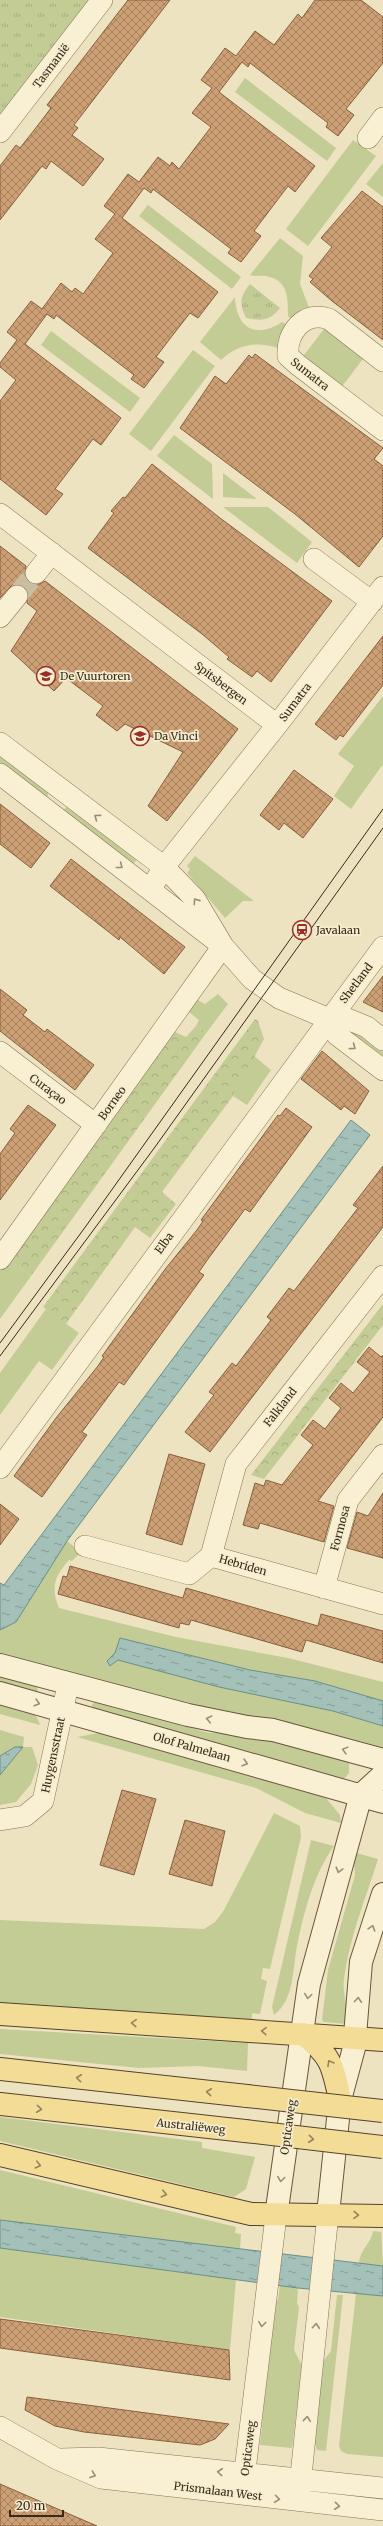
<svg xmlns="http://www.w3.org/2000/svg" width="383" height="2526" font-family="Merriweather,serif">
<defs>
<pattern id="forest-crowns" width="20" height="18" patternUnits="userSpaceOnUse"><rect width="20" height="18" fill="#c2cc94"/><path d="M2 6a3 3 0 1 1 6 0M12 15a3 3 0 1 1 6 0" fill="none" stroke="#a7af7f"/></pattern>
<pattern id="park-tufts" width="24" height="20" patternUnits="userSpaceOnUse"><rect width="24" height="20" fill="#c2cc94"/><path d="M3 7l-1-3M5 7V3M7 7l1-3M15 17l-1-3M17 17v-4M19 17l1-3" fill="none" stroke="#a7af7f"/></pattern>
<pattern id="water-ripples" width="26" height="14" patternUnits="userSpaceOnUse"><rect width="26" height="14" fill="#a3c0b9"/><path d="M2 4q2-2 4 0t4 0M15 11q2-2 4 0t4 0" fill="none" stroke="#869c96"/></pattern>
<pattern id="building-cross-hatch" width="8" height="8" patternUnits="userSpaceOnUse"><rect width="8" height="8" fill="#cd9f75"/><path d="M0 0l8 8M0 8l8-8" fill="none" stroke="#a7825f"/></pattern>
</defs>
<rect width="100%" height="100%" fill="#eee3c0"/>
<!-- green -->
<path fill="#c2cc94" d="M 245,78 L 336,148 L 327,161 L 235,92 Z
M 353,140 L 376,156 L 308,246 L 286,229 Z
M 383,163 L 383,197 L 366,184 Z
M 148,205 L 241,277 L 232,289 L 139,216 Z
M 280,238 L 303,256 L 300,284 L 310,310 L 294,321 L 288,316 C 288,297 288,280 266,276 C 261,275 255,277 250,275 Z
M 235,297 C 236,327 255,340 282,322 L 289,326 L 278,348 C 257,341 238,344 221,360 L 200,342 Z
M 327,325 L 366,355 L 340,389 L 301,359 Z
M 51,331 L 140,398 L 130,412 L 41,345 Z
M 193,350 L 215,366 L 151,451 L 129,434 Z
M 174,435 L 212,464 L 213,499 L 157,456 Z
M 223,473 L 257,499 L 223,497 Z
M 223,507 L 268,507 L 312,542 L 297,563 Z
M 383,696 L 383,764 L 351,809 L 334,796 L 354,766 L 338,754 Z
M 0,750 L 49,791 L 47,798 L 0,769 Z
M 68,806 L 138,858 L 130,868 L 63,810 Z
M 195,856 L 254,901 L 243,901 L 225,918 L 187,873 L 190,869 L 187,866 Z
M 218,994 L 228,1004 L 207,1032 L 196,1026 L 199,1020 L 188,1011 L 196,999 L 205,1004 Z
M 353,1029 L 383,1049 L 383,1063 L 349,1037 Z
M 254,1056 L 271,1070 L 247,1105 L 233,1096 Z
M 8,1259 L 31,1276 L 0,1319 L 0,1270 Z
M 46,1309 L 79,1333 L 52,1370 L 39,1361 L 0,1415 L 0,1373 Z
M 67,1541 L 81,1552 L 72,1561 L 69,1560 C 55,1576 50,1587 59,1608 L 176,1637 L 288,1658 L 383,1682 L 383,1701 L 315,1681 L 250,1670 L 120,1638 L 115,1653 L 107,1661 L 111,1666 L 118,1660 L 333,1711 L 383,1726 L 383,1754 L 233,1718 L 73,1673 L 0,1658 L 0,1630 L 16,1622 Z
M 0,1673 L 37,1684 L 38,1697 L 0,1686 Z
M 0,1697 C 18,1703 34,1705 40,1725 L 0,1714 Z
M 97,1701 L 209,1733 L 258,1734 L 344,1756 L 349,1763 L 349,1773 L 344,1779 L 334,1780 L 92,1709 L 92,1704 Z
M 0,1730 L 24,1737 L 23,1747 L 32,1747 L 38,1765 L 31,1784 L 16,1802 L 0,1805 L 0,1775 L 23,1747 L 15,1747 L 0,1756 Z
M 99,1733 L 326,1798 L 340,1815 L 341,1823 L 305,1813 L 256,1788 L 77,1737 Z
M 274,1813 L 300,1826 L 301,1837 L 270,1969 L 263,1968 L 261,1979 L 267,1981 L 260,2014 L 252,2013 L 252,2020 L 0,2004 L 0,1920 L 204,1929 L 215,1922 L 224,1910 Z
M 311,1840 L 334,1846 C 314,1874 305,1909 298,1941 C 292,1967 296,1998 274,2015 L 272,2007 Z
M 353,1852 L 378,1859 C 366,1898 349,1938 344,1979 C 342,1994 349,2009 347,2024 L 324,2022 L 322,2020 L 328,1970 L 355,1875 Z
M 0,2029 L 248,2043 L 247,2071 L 198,2066 L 139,2068 L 0,2054 Z
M 0,2117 L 202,2142 L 202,2148 L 255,2157 L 246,2189 L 234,2197 L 0,2141 Z
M 0,2170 L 236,2227 L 235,2233 L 241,2234 L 240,2250 L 0,2220 Z
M 381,2226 L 383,2266 L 359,2264 C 360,2249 371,2244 373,2231 L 381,2232 Z
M 0,2248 L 236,2279 L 230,2350 L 0,2317 Z
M 280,2285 L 298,2288 L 297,2303 L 299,2307 L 294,2350 L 302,2366 L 292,2448 L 260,2445 L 274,2304 L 278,2300 Z
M 356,2293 L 383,2296 L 383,2457 L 347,2454 L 341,2451 L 339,2446 Z
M 337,2295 L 343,2295 L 326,2451 L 317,2450 L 314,2441 L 320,2365 L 331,2351 Z"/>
<!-- forest -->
<path fill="url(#forest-crowns)" d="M 255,1019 L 258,1021 L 264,1039 L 233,1096 L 162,1192 L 176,1204 L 150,1238 L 135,1227 L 66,1324 L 43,1307 Z
M 196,1026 L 207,1032 L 31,1276 L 8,1259 L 173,1031 L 186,1037 Z
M 383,1304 L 383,1325 L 264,1479 L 251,1475 Z"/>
<!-- park -->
<path fill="url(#park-tufts)" d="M 0,0 L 91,0 L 0,118 Z
M 250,284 L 280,308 C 270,321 262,321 246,318 C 239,304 240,296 250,284 Z"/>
<!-- water -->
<path fill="url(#water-ripples)" stroke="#6a8e87" d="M 351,1120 L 370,1135 L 67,1541 L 16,1622 L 0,1630 L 0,1583 L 4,1585 Z
M 120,1638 L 250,1670 L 315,1681 L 383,1701 L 383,1726 L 333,1711 L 219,1687 L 118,1660 L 110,1666 L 107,1661 L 115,1653 Z
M 15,1747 L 23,1747 L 0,1775 L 0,1756 Z
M 0,2220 L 383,2266 L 383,2296 L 298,2288 L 0,2248 Z"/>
<!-- building -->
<path fill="url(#building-cross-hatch)" stroke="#875f3d" d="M 128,0 L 170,0 L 74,125 L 78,128 L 72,135 L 104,159 L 83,186 L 51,161 L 46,169 L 42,166 L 0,220 L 0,166 L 16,145 L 20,148 L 35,129 L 51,108 L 47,105 Z
M 315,0 L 361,0 L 383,17 L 383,63 L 346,109 L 354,115 L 338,136 L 326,127 L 328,123 L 250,63 L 248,67 L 242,62 L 219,92 L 315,166 L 295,192 L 288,186 L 254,231 L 261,236 L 241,262 L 228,253 L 231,249 L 153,189 L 151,193 L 144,188 L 122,218 L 218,292 L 198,318 L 190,313 L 172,336 L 156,357 L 164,362 L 144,388 L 131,379 L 134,375 L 56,315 L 54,319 L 47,314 L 25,344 L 121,418 L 101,445 L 93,439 L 55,489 L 63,494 L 46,515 L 0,479 L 0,401 L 16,380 L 0,367 L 0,363 L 17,340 L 7,332 L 31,301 L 42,309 L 61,283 L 72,292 L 75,288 L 83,294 L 113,253 L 95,239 L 115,214 L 104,206 L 128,174 L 139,182 L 158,157 L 170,166 L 172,162 L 179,169 L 211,127 L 192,113 L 212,88 L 201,80 L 225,48 L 236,56 L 255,31 L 274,45 L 298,14 L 302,18 Z
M 362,191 L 383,207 L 383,340 L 332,301 L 310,282 L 313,279 L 309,276 L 332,247 L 321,238 Z
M 255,354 L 383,448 L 374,459 L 383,466 L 383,536 L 359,567 L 295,514 L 180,428 L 215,376 L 226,384 L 249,355 L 252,358 Z
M 152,464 L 220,518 L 332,601 L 271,682 L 257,671 L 252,677 L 227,659 L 229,657 L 202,634 L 88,548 L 114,513 L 111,511 L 123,497 L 125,498 Z
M 0,546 L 26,566 L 25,577 L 29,583 L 40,584 L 45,581 L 238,729 L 167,821 L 148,806 L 183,752 L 125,724 L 117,731 L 96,715 L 103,706 L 66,678 L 54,691 L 11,651 L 37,611 L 27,603 L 28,591 L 19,584 L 12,585 L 0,598 Z
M 383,636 L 383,685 L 343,737 L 340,735 L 336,740 L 315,724 Z
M 294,770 L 333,799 L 303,838 L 284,823 L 279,830 L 260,815 Z
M 0,804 L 50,843 L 31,868 L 0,844 Z
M 71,859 L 185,947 L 164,974 L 120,937 L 119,940 L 50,886 Z
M 383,976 L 383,1012 L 363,1002 Z
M 0,989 L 27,1010 L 23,1015 L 45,1032 L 47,1029 L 94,1065 L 75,1090 L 0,1031 Z
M 322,1051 L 369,1091 L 355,1114 L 344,1106 L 341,1110 L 301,1079 Z
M 28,1105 L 56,1125 L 0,1200 L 0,1154 L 15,1133 L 10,1129 Z
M 286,1108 L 312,1127 L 250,1212 L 245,1209 L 208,1259 L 199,1272 L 204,1275 L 124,1385 L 119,1382 L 82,1432 L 87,1435 L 42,1497 L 14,1476 L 56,1418 L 98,1366 L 104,1357 L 102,1356 L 166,1268 L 197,1230 L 203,1221 L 201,1220 L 278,1115 L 280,1116 Z
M 383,1166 L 383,1227 L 210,1452 L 185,1432 L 214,1395 L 209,1392 L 232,1363 L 236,1366 L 271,1320 L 267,1317 L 289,1288 L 294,1291 L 358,1208 L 353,1205 Z
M 369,1347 L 381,1357 L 383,1355 L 383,1417 L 318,1501 L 334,1506 L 324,1542 L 260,1523 L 258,1529 L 243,1525 L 255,1483 L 264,1486 L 266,1480 L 282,1485 L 313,1445 L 301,1435 L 313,1420 L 325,1429 L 341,1408 L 329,1398 L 341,1383 L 353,1393 L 370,1372 L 357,1362 Z
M 169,1454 L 205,1464 L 182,1545 L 146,1534 Z
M 383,1493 L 383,1558 L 347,1548 L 357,1512 L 368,1516 Z
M 0,1504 L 19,1519 L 0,1545 Z
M 70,1566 L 183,1598 L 186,1588 L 318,1626 L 321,1614 L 383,1631 L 383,1663 L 306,1640 L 302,1652 L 191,1620 L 189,1625 L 180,1623 L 179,1628 L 58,1594 L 63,1576 L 67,1577 Z
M 122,1790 L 156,1799 L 134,1875 L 100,1865 Z
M 185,1820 L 225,1831 L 212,1886 L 169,1874 Z
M 0,2319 L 229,2350 L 230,2380 L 0,2348 Z
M 27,2397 L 229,2424 L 215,2439 L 200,2445 L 84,2432 L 55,2426 L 25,2410 Z
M 0,2484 L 97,2526 L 0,2526 Z"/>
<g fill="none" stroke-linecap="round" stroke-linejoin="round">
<!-- street-tunnel -->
<path stroke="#c9be9f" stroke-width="21" stroke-dasharray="21 10" stroke-linecap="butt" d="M 17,596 L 36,573"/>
<!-- street casing -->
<g stroke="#877458" stroke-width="22">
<path id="street" d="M 0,132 L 102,0
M 368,138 L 383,118
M 383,361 L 329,319 C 304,310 286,333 288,356 L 298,365 L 383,430
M 0,514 L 277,725 L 164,867 L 150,890
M 314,559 L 372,602
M 36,573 L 52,553
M 0,617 L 17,596
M 277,725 L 383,587
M 0,743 L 164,867 L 195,899 L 223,946 L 252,979 L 279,998 L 329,1019 L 345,1018 L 367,1027 L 383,1040
M 0,774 L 215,940
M 329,1019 L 337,1035 L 383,1070
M 0,1052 L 96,1125
M 0,1259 L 223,946
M 0,1468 L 383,947
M 85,1546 L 189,1574 L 211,1556 L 383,1604
M 211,1556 L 236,1464 L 383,1276
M 324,1588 L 348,1500 L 383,1455
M 0,1820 L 25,1816 L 43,1801 L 68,1685
M 0,2427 L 57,2459 L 101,2478 L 383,2510
M 61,2459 L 98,2458 L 383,2488
M 243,2487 L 276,2216
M 299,2495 L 328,2214"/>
</g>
<!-- secondary casing -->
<g stroke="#69553b" stroke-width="24">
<path id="secondary" d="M 0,1665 L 188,1715 L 247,1727 L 273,1730 L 383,1760
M 0,1693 L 383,1802
M 328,2214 L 340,2100 L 354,2048 L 361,1962 L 383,1894
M 276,2216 L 309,1984 L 361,1795 L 383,1775"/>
</g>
<!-- primary casing -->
<g stroke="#55422c" stroke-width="24">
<path id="primary" d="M 0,2014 L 383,2040
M 303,2034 C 331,2055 333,2066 340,2100
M 0,2069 L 247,2096
M 0,2104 L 245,2131
M 0,2155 L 251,2214 L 383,2216"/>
</g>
<!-- street -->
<use href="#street" stroke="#f9f0d3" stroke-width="21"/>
<!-- secondary -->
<use href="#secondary" stroke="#f9f0d3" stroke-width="22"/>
<!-- primary -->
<use href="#primary" stroke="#f3dc96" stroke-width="22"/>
<!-- tram -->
<path stroke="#372b1c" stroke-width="1" d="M 0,1343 L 86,1226 L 383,809
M 0,1356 L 155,1147 L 383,828"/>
<!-- primary-bridge casing -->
<g stroke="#55422c" stroke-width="24" stroke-linecap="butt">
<path id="primary-bridge" d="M 247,2096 L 383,2111
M 245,2131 L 383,2147"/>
</g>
<!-- primary-bridge -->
<use href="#primary-bridge" stroke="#f3dc96" stroke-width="22"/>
</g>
<!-- one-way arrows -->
<defs><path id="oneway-chevron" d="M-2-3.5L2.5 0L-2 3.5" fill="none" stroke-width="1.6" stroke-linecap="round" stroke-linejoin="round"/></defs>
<g stroke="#988e78">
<use href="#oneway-chevron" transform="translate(97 817) rotate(-143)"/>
<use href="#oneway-chevron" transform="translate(120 866) rotate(38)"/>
<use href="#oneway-chevron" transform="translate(196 901) rotate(-125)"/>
<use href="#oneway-chevron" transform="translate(353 1047) rotate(37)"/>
<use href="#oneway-chevron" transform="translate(37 1703) rotate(16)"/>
<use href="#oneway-chevron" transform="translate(209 1719) rotate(-168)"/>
<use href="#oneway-chevron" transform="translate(345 1750) rotate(-165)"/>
<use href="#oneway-chevron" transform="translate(245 1763) rotate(16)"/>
<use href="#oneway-chevron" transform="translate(339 1870) rotate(105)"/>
<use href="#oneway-chevron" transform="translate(372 1928) rotate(-72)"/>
<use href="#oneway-chevron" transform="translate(308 1996) rotate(98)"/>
<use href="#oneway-chevron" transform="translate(358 2000) rotate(-86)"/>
<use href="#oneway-chevron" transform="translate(281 2179) rotate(98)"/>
<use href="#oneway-chevron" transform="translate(262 2324) rotate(97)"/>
<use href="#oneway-chevron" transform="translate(316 2326) rotate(-85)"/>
<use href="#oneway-chevron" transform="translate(307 2419) rotate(-84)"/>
<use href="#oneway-chevron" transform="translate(220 2472) rotate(-174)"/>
<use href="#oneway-chevron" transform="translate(93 2475) rotate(20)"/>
<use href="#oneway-chevron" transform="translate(277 2499) rotate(8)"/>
<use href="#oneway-chevron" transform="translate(337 2506) rotate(6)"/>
</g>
<g stroke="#958459">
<use href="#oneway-chevron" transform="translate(134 2023) rotate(-176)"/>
<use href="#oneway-chevron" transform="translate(264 2031) rotate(-176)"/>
<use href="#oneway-chevron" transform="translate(330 2063) rotate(-120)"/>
<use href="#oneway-chevron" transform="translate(79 2078) rotate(-174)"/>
<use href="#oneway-chevron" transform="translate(209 2092) rotate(-174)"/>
<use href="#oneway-chevron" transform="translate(39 2109) rotate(6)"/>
<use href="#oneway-chevron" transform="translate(311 2139) rotate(6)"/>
<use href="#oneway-chevron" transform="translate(38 2165) rotate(13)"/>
<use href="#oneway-chevron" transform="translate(164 2194) rotate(13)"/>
<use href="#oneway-chevron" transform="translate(356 2215) rotate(2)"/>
</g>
<!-- icons -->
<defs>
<g id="school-ring" transform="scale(1)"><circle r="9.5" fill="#f6edcf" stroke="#972e27" stroke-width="1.5"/><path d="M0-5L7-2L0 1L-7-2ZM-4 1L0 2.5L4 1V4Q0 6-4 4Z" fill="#972e27"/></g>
<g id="station-ring" transform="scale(1)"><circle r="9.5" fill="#f6edcf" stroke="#972e27" stroke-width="1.5"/><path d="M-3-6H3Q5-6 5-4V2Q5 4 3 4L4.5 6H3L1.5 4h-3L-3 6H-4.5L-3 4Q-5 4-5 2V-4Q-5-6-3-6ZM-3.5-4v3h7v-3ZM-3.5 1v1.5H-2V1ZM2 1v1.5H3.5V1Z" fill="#972e27"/></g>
</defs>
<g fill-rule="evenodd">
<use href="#school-ring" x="46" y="676"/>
<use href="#school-ring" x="140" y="736"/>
<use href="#station-ring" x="302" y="930"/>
</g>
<g text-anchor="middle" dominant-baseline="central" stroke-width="3.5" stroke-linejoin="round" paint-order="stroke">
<!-- street labels -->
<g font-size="11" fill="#372b1c" stroke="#f6edcf">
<text transform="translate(51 66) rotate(-53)">Tasmanië</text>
<text transform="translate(310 374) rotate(38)">Sumatra</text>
<text transform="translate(221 683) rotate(37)">Spitsbergen</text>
<text transform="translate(295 702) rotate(-53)">Sumatra</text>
<text transform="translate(356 983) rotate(-53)">Shetland</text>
<text transform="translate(48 1089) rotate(37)">Curaçao</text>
<text transform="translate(112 1103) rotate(-54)">Borneo</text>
<text transform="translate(164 1243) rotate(-54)">Elba</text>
<text transform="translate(280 1407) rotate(-52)">Falkland</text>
<text transform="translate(340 1528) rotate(-75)">Formosa</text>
<text transform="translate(243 1565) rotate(16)">Hebriden</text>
<text transform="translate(192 1747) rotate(16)">Olof Palmelaan</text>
<text transform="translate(53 1755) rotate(-78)">Huygensstraat</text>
<text transform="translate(191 2126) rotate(6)">Australiëweg</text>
<text transform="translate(288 2127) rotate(-82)">Opticaweg</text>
<text transform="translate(248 2448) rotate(-83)">Opticaweg</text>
<text transform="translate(218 2491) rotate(7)">Prismalaan West</text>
</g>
<!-- poi labels -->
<g font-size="11" fill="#372b1c" stroke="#f6edcf" text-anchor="start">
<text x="60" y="676">De Vuurtoren</text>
<text x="154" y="736">Da Vinci</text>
<text x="316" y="930">Javalaan</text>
</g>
</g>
<!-- scale -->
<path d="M10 2510v6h53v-6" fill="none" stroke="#372b1c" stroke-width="2"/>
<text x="16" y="2510" font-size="12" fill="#372b1c" stroke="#f6edcf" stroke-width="3" paint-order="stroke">20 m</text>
</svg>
